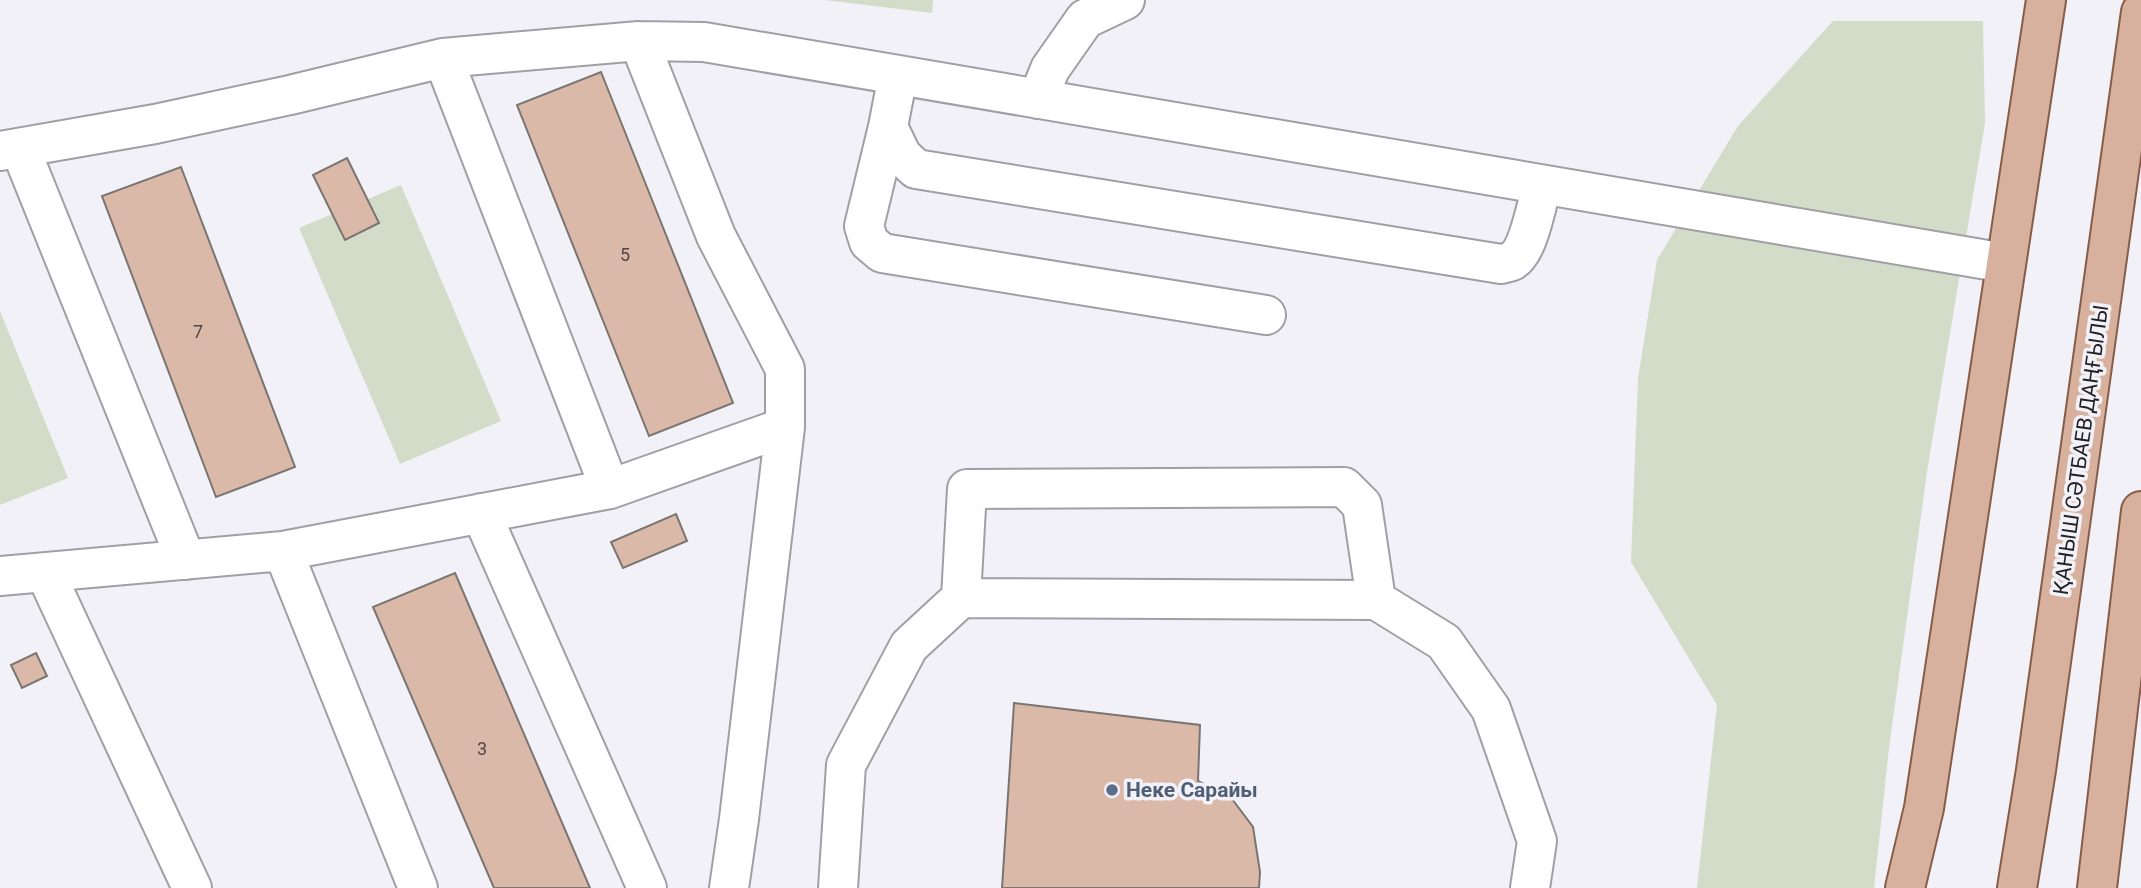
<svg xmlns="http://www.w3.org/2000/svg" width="2141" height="888" font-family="Roboto,sans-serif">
<rect width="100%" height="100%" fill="#f1f1f7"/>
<!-- green -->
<path fill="#d3dcc8" d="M 825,0 L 933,0 L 932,13 Z
M 1833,21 L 1983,21 L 1985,123 L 1927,472 L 1889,748 L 1874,888 L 1697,888 L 1717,705 L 1631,562 L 1638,378 L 1657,260 L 1738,126 Z
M 401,185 L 501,421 L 400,464 L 299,228 Z
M 0,311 L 68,478 L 0,505 Z"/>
<!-- building -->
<path fill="#dbb9a9" stroke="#7b7572" stroke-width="2" d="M 601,72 L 733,403 L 649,436 L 517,105 Z
M 347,158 L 379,223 L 345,240 L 313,175 Z
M 181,167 L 295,467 L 216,497 L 102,196 Z
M 676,514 L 687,541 L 623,568 L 611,542 Z
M 455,573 L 590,888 L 494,888 L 373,607 Z
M 36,653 L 47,676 L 22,688 L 11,665 Z
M 1014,703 L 1200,725 L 1198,781 L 1232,799 L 1253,827 L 1260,872 L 1259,888 L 1002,888 Z"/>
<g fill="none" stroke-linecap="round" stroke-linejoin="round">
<!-- minor casing -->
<g stroke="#a09fa5" stroke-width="42">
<path id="minor" d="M 639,41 L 716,236 L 785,369 L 785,427 L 739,819 L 729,888
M 443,58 L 610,489
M 898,75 L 888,127 L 902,156 L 916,169 L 1501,264 C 1504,263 1508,263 1512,261 C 1529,251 1536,205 1542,186
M 1038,99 L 1050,69 L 1085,19 L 1125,0
M 888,127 L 864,226 L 869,242 L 882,253 L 1266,315
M 20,148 L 186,560
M 0,151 L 155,124 L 290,95 L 443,58 L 639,41 L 704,42 L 2005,263
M 481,513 L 647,888
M 283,551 L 418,888
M 45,572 L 192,888
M 0,576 L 283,551 L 610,489 L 785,427
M 961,598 L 1376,600
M 838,888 L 846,765 L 909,646 L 961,598 L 967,489 L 1344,487 L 1362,505 L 1376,600 L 1444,642 L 1491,709 L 1537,841 L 1530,888"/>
</g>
<!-- major casing -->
<g stroke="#865d49" stroke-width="42">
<path id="major" d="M 1905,888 L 1924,808 L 2046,0
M 2017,888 L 2036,770 L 2141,12
M 2097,888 L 2141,511"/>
</g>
<!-- minor -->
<use href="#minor" stroke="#fff" stroke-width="38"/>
<!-- major -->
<use href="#major" stroke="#d7b19e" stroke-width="38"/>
</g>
<!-- markers -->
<circle fill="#5c6f8a" stroke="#f1f1f7" stroke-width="2.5" cx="1112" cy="790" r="7"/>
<g text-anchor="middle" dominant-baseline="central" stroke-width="7" stroke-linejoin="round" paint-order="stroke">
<!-- number labels -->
<g font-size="18" fill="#504745">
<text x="625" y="254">5</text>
<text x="198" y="331">7</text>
<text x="482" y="748">3</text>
</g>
<!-- street labels -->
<g font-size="21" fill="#212124" stroke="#f1f1f7">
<text transform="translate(2081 450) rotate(-82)">ҚАНЫШ СӘТБАЕВ ДАҢҒЫЛЫ</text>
</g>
<!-- service labels -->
<g font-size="21" font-weight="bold" fill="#4e5e75" stroke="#f1f1f7" text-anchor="start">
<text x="1126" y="790">Неке Сарайы</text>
</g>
</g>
</svg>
